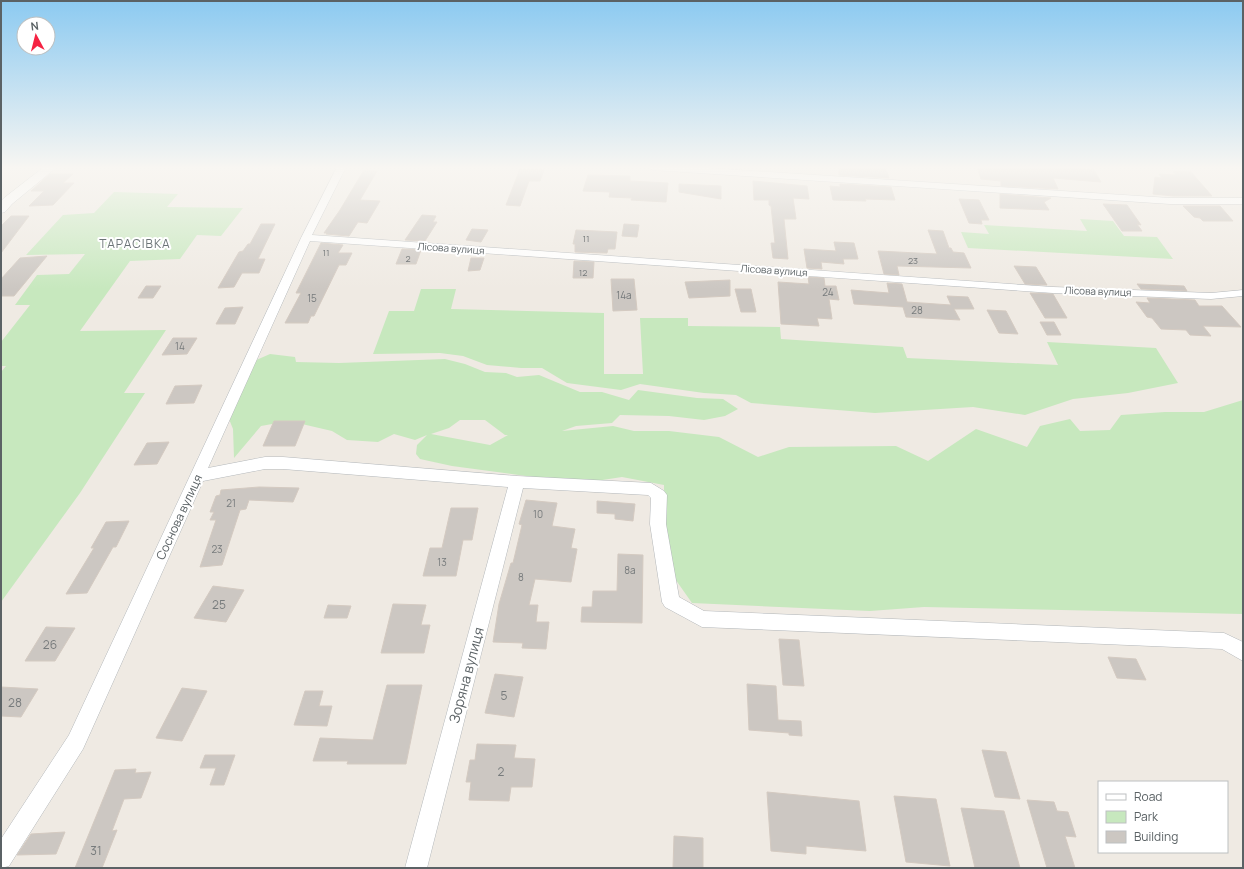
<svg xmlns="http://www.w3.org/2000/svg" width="1244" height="869" font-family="Manrope,sans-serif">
<rect width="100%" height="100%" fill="#efeae3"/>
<!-- green -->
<path fill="#c7e8be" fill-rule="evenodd" d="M 114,192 L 178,194 L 167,207 L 243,208 L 221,236 L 197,235 L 180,259 L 130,261 L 80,331 L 166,330 L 124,393 L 145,393 L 80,493 L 1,602 L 1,372 L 6,366 L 1,366 L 1,342 L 30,305 L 15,305 L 37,275 L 69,274 L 85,254 L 26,255 L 63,215 L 94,213 Z
M 1080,219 L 1113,221 L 1124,236 L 1157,237 L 1173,259 L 968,248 L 961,232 L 989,234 L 984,225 L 1087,231 Z
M 421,289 L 456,289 L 451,309 L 604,313 L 604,374 L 643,374 L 640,318 L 688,318 L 688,326 L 780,327 L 781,339 L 903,347 L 907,358 L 1058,365 L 1047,342 L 1156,348 L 1178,383 L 1128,393 L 1073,399 L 1025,415 L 973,407 L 875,413 L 751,403 L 736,395 L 704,393 L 640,384 L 621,390 L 567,383 L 542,368 L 521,368 L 487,365 L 463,356 L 440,353 L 373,354 L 389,311 L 414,311 Z
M 270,354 L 295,357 L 296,362 L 339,363 L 445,359 L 465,364 L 485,372 L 506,373 L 517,377 L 539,375 L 580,392 L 602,392 L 629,400 L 638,390 L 697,398 L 723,399 L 738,409 L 725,416 L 704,420 L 669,416 L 620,415 L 612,423 L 576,426 L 562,431 L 613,426 L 634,431 L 669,431 L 719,437 L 758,457 L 789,447 L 896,446 L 928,461 L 976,429 L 1027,447 L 1040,426 L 1070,419 L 1080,431 L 1110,430 L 1121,415 L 1165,412 L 1204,412 L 1243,400 L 1243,614 L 924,607 L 870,611 L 692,603 L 673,576 L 661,538 L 664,509 L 664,485 L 622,477 L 583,483 L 541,478 L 452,466 L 420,459 L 416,454 L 417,445 L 427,435 L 415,440 L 394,434 L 378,442 L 347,440 L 332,431 L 289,421 L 261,426 L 234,458 L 233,429 L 227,414 L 245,365 ZM 460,420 L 485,420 L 505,435 L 508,435 L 490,445 L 431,434 L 449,428 Z"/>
<!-- building -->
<path fill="#ccc7c2" stroke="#d4cac1" d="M 839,167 L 885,167 L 889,178 L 839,175 Z
M 977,167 L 1060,167 L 1094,170 L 1101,182 L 1053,178 L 1058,189 L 1001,186 L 1001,181 L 981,179 Z
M 520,169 L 544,170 L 540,181 L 529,181 L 520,206 L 506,205 Z
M 364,170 L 377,171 L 360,200 L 380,201 L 367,223 L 358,222 L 349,236 L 326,234 L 327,233 L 324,233 L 340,210 Z
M 1173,171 L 1191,172 L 1212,196 L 1174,196 L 1153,194 L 1155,177 L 1162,178 L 1159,174 L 1176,175 Z
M 50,174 L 73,174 L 63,183 L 74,183 L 53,205 L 29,206 L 44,191 L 31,191 Z
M 588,175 L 630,176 L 630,181 L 668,183 L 666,202 L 631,200 L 632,198 L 609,197 L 610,192 L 583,191 Z
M 753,181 L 807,186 L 809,199 L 793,198 L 796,219 L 784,219 L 788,259 L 773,258 L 771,243 L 775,243 L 771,206 L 769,205 L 769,200 L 754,200 Z
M 679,184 L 721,186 L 721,199 L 679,192 Z
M 840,184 L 891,187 L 895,200 L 865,199 L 866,201 L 833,200 L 830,186 L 840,187 Z
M 1000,194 L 1051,198 L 1044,202 L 1049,210 L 1000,208 Z
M 959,199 L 979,200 L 989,220 L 981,220 L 982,224 L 969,223 Z
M 1103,204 L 1127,205 L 1141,225 L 1137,224 L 1142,231 L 1122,231 Z
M 1183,206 L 1220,206 L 1233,221 L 1203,221 L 1200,218 L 1194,217 Z
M 422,215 L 436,216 L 433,222 L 437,222 L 425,241 L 405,240 Z
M 11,216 L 29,216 L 1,253 L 1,226 Z
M 261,224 L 275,224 L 258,259 L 265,259 L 259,273 L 242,273 L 234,287 L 218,288 L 239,252 L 243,251 L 248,244 L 250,244 Z
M 624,224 L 639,225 L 637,237 L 622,236 Z
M 472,229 L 488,230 L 481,242 L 466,240 Z
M 576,230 L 617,232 L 615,249 L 608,249 L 607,253 L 575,252 L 575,244 L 573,244 Z
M 928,230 L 943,231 L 949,248 L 951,248 L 953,252 L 964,253 L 971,268 L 897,266 L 899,275 L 884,274 L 878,251 L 937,254 Z
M 834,242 L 854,243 L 858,259 L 843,259 L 844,264 L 821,262 L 822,269 L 807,268 L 804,249 L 836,251 Z
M 321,243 L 343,245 L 338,253 L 352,253 L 346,265 L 339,265 L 314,316 L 311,316 L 308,323 L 285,323 L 301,293 L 296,293 Z
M 402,249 L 421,250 L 416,264 L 396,264 Z
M 47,256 L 14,296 L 1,296 L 1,279 L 20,258 Z
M 471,258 L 484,258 L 480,270 L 468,271 Z
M 574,261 L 594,262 L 593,278 L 573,278 Z
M 1014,266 L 1036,267 L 1047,285 L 1025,284 Z
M 808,277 L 824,278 L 825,286 L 836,286 L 839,300 L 829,299 L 832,319 L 817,318 L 819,326 L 781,324 L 778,282 L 809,284 Z
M 611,279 L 634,279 L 637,310 L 613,311 Z
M 730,280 L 730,296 L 689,298 L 685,282 Z
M 887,283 L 902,284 L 907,302 L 951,305 L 947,296 L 968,297 L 974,309 L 954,309 L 960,320 L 906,317 L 903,307 L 854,304 L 851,290 L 889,293 Z
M 1137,284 L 1184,286 L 1187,291 L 1141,289 Z
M 146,286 L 161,286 L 153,298 L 138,298 Z
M 735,289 L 751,289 L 756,312 L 741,312 Z
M 1030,293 L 1053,294 L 1067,318 L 1045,318 Z
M 1147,298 L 1195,300 L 1199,306 L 1222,306 L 1241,327 L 1203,326 L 1211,336 L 1190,335 L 1186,330 L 1161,329 L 1152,318 L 1147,317 L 1136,302 L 1150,303 Z
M 243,307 L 235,324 L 216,324 L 225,308 Z
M 987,310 L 1006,311 L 1018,334 L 999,333 Z
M 1040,322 L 1054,322 L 1061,335 L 1047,335 Z
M 173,338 L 197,338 L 187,354 L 162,355 Z
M 202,385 L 194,403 L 166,404 L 175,386 Z
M 274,421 L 305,421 L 295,446 L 263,446 Z
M 169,442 L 157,464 L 134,465 L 147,443 Z
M 259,487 L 299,488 L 293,502 L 249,500 L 246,509 L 240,510 L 222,565 L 200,567 L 216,520 L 210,520 L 214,512 L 210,512 L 216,496 L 220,495 L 221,490 Z
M 526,500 L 557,503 L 552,526 L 575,529 L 571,548 L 577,549 L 571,582 L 535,579 L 529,605 L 538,605 L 536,622 L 549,622 L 546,649 L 522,648 L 523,643 L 493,642 L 499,604 L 511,563 L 513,563 L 522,525 L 519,524 Z
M 597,501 L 635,504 L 633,521 L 615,519 L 615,514 L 597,513 Z
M 451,508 L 478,508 L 472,540 L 463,540 L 456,576 L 423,576 L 430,548 L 442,548 Z
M 129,521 L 116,547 L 113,547 L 87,593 L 66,594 L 94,548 L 91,548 L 106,522 Z
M 618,554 L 643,555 L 642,623 L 581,622 L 582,607 L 592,607 L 593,591 L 617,591 Z
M 213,586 L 244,590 L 226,622 L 194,618 Z
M 393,604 L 426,605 L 421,625 L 430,625 L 424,653 L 381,653 Z
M 328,605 L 351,606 L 347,618 L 324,618 Z
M 46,627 L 75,628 L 55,661 L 25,661 Z
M 779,639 L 799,640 L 804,686 L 783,685 Z
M 1108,657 L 1136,659 L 1146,680 L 1117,678 Z
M 495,674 L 523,677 L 514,717 L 485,713 Z
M 747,684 L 776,686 L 778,720 L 801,721 L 802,736 L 789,735 L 789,733 L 749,730 Z
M 387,685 L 422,685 L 406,764 L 347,764 L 348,761 L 313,761 L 320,738 L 373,740 Z
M 1,687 L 38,689 L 21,717 L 1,716 Z
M 182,688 L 207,691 L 182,741 L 156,738 Z
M 305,691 L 323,691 L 319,706 L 332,706 L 327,726 L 294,725 Z
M 477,744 L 516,745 L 514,758 L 535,759 L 532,787 L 511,787 L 509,801 L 469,800 L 471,782 L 466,782 L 470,760 L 475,760 Z
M 982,750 L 1006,752 L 1020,799 L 995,797 Z
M 205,755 L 235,755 L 224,785 L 210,785 L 216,768 L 200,768 Z
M 136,769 L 135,773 L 151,772 L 141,798 L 124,799 L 112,831 L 117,830 L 102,868 L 75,868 L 115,770 Z
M 767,792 L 859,801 L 866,851 L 806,846 L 806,854 L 771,851 Z
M 894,796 L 936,799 L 950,866 L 906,862 Z
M 1027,800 L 1054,802 L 1057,811 L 1068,812 L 1076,837 L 1065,836 L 1075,868 L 1047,868 Z
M 961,808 L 1004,811 L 1020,868 L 975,868 Z
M 65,832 L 56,854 L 17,855 L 31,834 Z
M 674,836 L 703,838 L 703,868 L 673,868 Z"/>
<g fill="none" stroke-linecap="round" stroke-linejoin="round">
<!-- minor casing -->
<g stroke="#b4b8bb" stroke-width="1">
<path id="minor" d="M 337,167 L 346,167 L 312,235 L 1053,287 L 1211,293 L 1243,290 L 1243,296 L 1211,299 L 1053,293 L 310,241 L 208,468 L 265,457 L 283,457 L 517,476 L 651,483 L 664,491 L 667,495 L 666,524 L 679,597 L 704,611 L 1224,633 L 1243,642 L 1243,661 L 1222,649 L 702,627 L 665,607 L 662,602 L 650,524 L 651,498 L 648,495 L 523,488 L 427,868 L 405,868 L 508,487 L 283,469 L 265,469 L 203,481 L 83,749 L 9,866 L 1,868 L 1,839 L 69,735 L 301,238 Z
M 648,167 L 692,167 L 1170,198 L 1243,198 L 1243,204 L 1170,204 L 653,170 Z"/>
</g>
<!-- tertiary casing -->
<g stroke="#b4b8bb" stroke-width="1">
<path id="tertiary" d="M 44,167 L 57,167 L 12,204 L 5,212 L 1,213 L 1,201 L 4,198 Z"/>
</g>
<!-- minor -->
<use href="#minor" fill="#fff" fill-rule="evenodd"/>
<!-- tertiary -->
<use href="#tertiary" fill="#fff" fill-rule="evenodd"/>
</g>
<!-- sky -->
<linearGradient id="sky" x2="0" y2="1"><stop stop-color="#8ccaf1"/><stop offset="0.58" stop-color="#f8f6f2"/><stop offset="1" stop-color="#f8f6f2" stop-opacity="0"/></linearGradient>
<rect width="1244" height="289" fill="url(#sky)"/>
<g text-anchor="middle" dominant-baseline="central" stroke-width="4" stroke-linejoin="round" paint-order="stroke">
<!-- far-number labels -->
<g font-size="9" fill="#777b7c">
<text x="586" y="238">11</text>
<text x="326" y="252">11</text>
<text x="408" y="258">2</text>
<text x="913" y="260">23</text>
<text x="583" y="272">12</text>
</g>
<!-- far-street labels -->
<g font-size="10" fill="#5b6265" stroke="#fff">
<text transform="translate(451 248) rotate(4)">Лісова вулиця</text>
<text transform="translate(774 270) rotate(4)">Лісова вулиця</text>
<text transform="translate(1098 291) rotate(2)">Лісова вулиця</text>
</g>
<!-- number labels -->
<g font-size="10" fill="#777b7c">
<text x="828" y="292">24</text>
<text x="624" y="295">14а</text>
<text x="312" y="298">15</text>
<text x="917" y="310">28</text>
<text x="180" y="346">14</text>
<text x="231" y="503">21</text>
<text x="538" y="514">10</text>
<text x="217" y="549">23</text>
<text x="442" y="562">13</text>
<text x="630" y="570">8а</text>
<text x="521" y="577">8</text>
</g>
<!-- far-quarter labels -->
<g font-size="12" letter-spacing="1" fill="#6c7477" stroke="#fff">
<text x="135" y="243">ТАРАСІВКА</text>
</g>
<!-- street labels -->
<g font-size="12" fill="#5b6265" stroke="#fff">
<text transform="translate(179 517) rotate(-65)">Соснова вулиця</text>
</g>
<!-- near-number labels -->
<g font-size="12" fill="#777b7c">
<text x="219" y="604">25</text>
<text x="50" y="644">26</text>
<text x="504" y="695">5</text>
<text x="15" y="702">28</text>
<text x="501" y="771">2</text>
<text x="96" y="850">31</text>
</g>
<!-- near-street labels -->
<g font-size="14" fill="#5b6265" stroke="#fff">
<text transform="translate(466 675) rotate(-75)">Зоряна вулиця</text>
</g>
</g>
<!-- border -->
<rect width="1244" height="869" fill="none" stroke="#5b6265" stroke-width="4"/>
<!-- legend -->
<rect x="1098" y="781" width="130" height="72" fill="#ffffff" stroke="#bdc0c1"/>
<rect x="1106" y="794" width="20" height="6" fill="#ffffff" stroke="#bdc0c1"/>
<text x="1134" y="801" font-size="12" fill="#5b6265">Road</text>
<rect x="1106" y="811" width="20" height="12" fill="#c7e8be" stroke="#bdc0c1"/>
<text x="1134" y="821" font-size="12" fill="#5b6265">Park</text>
<rect x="1106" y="831" width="20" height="12" fill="#ccc7c2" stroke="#bdc0c1"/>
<text x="1134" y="841" font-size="12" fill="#5b6265">Building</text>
<!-- north arrow -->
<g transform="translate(36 36) rotate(353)"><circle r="19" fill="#ffffff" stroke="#bdc0c1"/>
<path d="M0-3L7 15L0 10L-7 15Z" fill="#f52343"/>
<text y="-6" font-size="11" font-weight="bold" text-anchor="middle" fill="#5b6265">N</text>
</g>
</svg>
